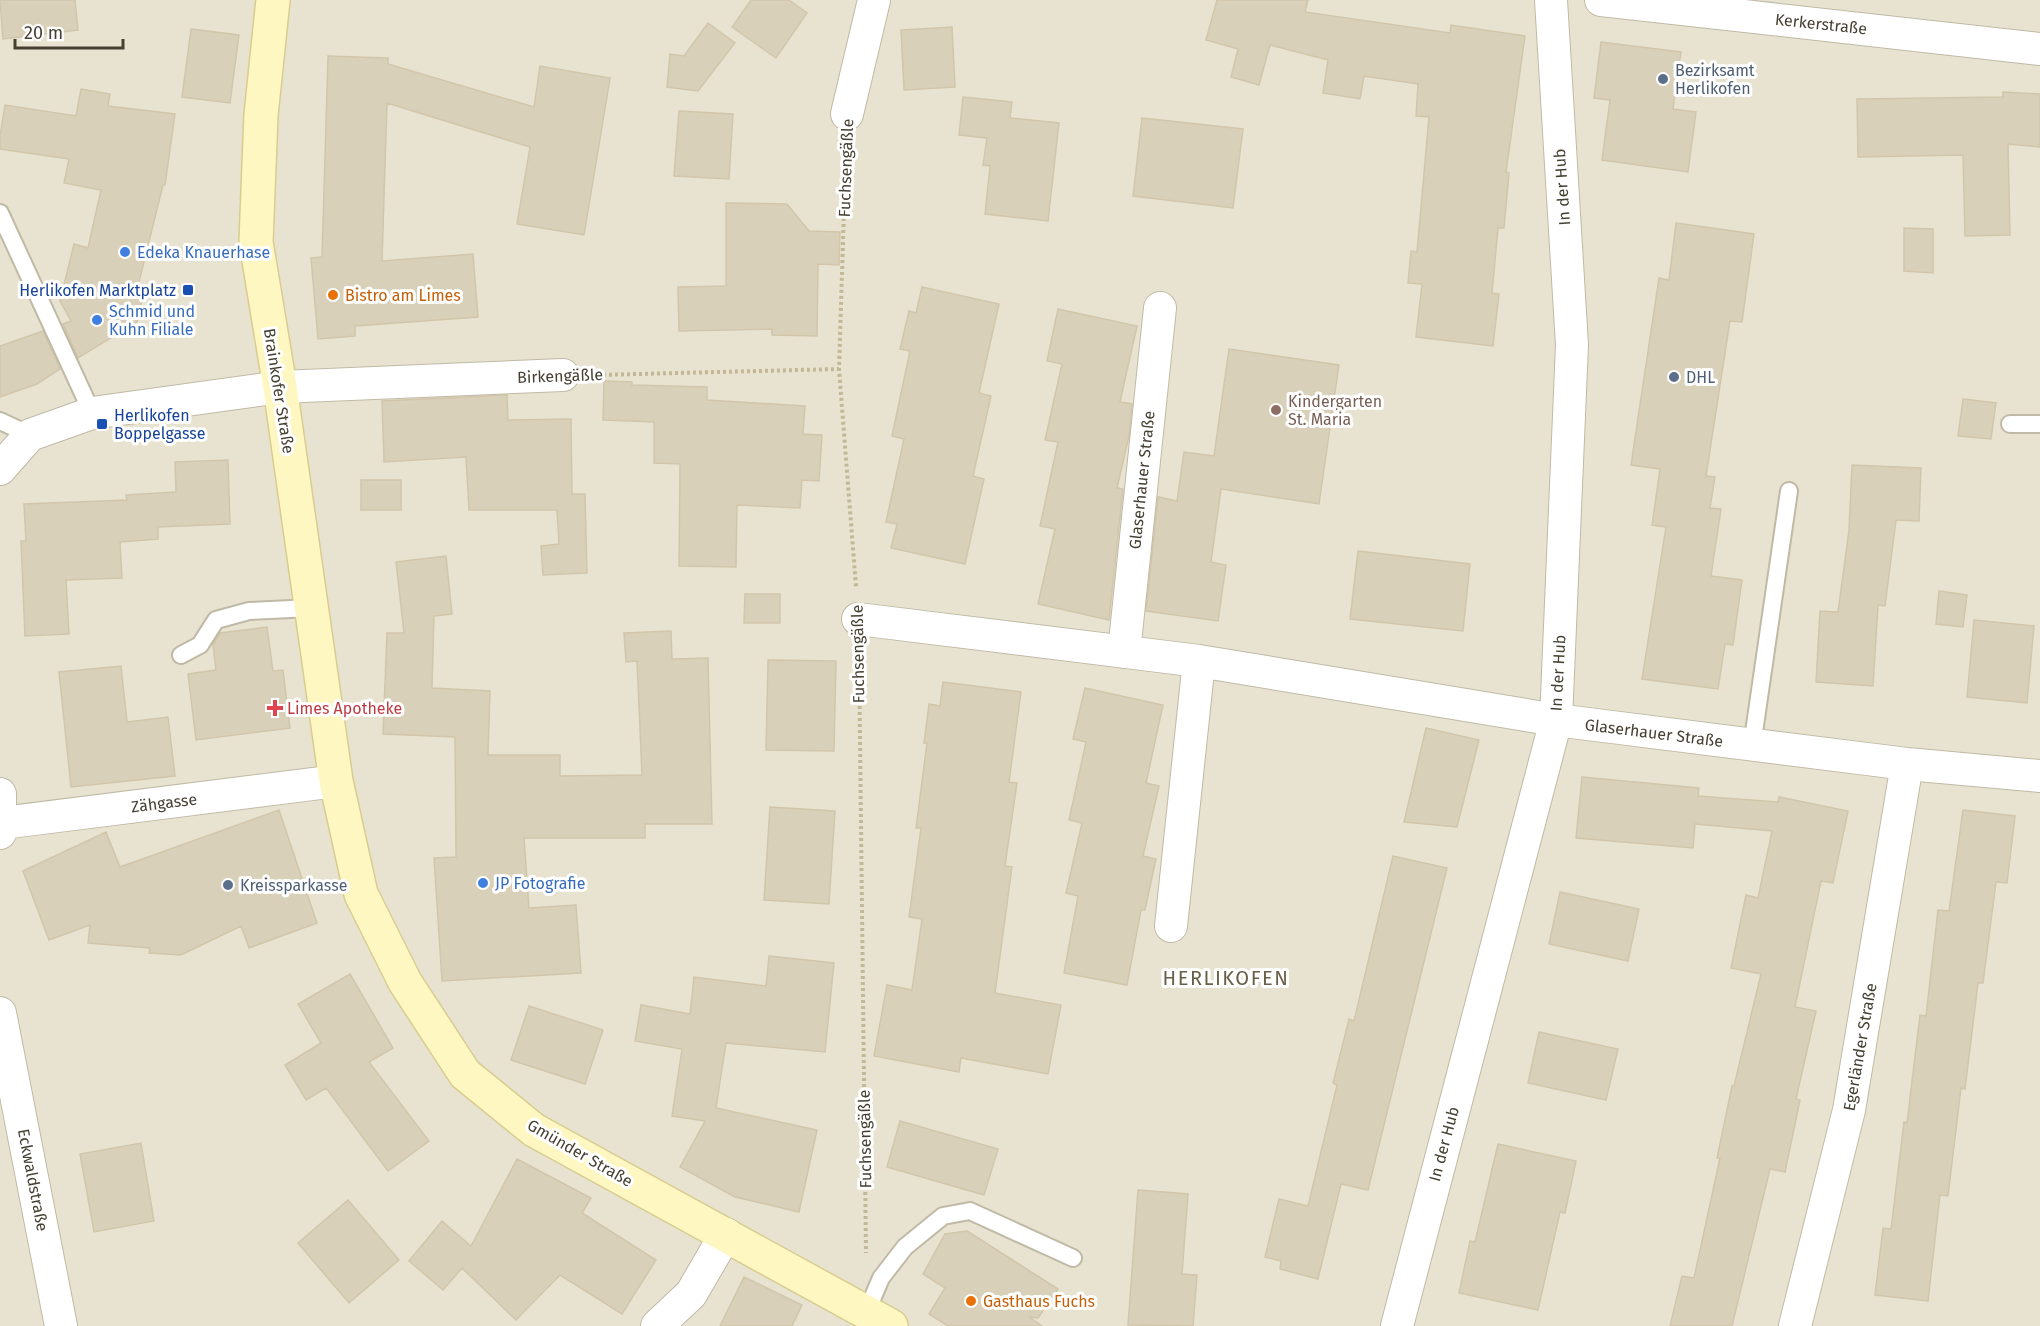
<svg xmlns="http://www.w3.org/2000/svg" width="2040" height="1326" font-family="'Fira Sans',sans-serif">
<rect width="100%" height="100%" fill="#f4f0e3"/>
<!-- residential -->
<path fill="#e8e3d1" d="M 0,0 L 2040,0 L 2040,1326 L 0,1326 Z"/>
<!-- building -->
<path fill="#d9d0ba" stroke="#d2c6aa" stroke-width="1.5" d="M 0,0 L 75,0 L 78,30 L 3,39 Z
M 751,0 L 789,0 L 807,13 L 776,58 L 732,27 Z
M 1217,0 L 1308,0 L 1305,12 L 1450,33 L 1451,25 L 1525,36 L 1506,172 L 1509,173 L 1504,228 L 1498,228 L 1492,293 L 1499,294 L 1493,346 L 1416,337 L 1422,284 L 1408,283 L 1411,251 L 1417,252 L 1429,117 L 1416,116 L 1418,84 L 1364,76 L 1360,99 L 1323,93 L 1328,60 L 1270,45 L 1259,85 L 1231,77 L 1238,49 L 1206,40 Z
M 708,23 L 735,43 L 698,91 L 667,87 L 670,54 L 684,56 Z
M 952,27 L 955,87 L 904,90 L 901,30 Z
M 191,29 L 239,35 L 230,103 L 182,97 Z
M 1601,42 L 1681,52 L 1673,109 L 1696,112 L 1688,172 L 1602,160 L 1610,100 L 1594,98 Z
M 328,56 L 388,58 L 388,64 L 534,107 L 540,66 L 610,78 L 584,235 L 517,224 L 530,147 L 387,103 L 382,261 L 473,254 L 478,317 L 355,326 L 355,336 L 318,339 L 311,258 L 322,257 Z
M 81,89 L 110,94 L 108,106 L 175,114 L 165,185 L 163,185 L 137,290 L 144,292 L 137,322 L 78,358 L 63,324 L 71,321 L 60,301 L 74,244 L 88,248 L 101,190 L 64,183 L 69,159 L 0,149 L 0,136 L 5,105 L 76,116 Z
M 2003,92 L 2040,94 L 2040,147 L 2008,144 L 2010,235 L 1965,236 L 1963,155 L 1858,157 L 1857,99 L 2003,97 Z
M 963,97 L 1012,102 L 1010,118 L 1059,123 L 1048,221 L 985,214 L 990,166 L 983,165 L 987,138 L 959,135 Z
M 679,111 L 733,114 L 729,179 L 674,176 Z
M 1142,118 L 1243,129 L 1233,208 L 1133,196 Z
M 726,203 L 787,204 L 809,231 L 840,232 L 839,265 L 818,264 L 817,336 L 772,335 L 772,329 L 679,331 L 678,287 L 726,286 Z
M 1676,223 L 1754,234 L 1742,322 L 1730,321 L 1706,476 L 1715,477 L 1710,508 L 1721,509 L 1711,576 L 1742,580 L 1733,645 L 1725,644 L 1718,689 L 1642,679 L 1666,527 L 1652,525 L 1660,469 L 1631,465 L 1659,278 L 1669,280 Z
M 1904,228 L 1933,229 L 1933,273 L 1904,271 Z
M 922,287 L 999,304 L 979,393 L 991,396 L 973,476 L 984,479 L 965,564 L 891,548 L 897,524 L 886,522 L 904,439 L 892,436 L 910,351 L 900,349 L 909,311 L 916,313 Z
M 1058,309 L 1137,326 L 1120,402 L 1132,404 L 1129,436 L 1117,488 L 1123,489 L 1109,620 L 1038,604 L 1055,529 L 1040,526 L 1058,442 L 1045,440 L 1062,364 L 1047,361 Z
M 43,331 L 60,369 L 37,384 L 0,397 L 0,346 Z
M 1229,349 L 1339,365 L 1319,504 L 1221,489 L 1211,562 L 1226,565 L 1218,621 L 1146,611 L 1158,497 L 1177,501 L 1184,452 L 1214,456 Z
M 604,381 L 632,382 L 632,385 L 707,387 L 707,400 L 805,406 L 803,434 L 822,435 L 819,481 L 802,480 L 800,508 L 737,505 L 736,567 L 679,566 L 680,464 L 654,463 L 654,422 L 603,420 Z
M 507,395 L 508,420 L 571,419 L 572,494 L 585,494 L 587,573 L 543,575 L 541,546 L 559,544 L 557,510 L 469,510 L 466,457 L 384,462 L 382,401 Z
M 1963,399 L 1996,403 L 1991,439 L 1958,436 Z
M 228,460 L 230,524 L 158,527 L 158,539 L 120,542 L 122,578 L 66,580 L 69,634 L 25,636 L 21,541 L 26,541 L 24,504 L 127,500 L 126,495 L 176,492 L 175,462 Z
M 1852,465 L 1921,468 L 1919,521 L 1896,520 L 1885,606 L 1878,605 L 1873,686 L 1816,682 L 1820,611 L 1838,612 L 1849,530 Z
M 361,480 L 401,480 L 401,510 L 361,510 Z
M 1358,551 L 1470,564 L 1463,631 L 1350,619 Z
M 446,556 L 452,614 L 434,616 L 432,688 L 490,691 L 488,755 L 560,755 L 560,776 L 642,775 L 637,661 L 626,662 L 624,633 L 671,631 L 672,659 L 708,658 L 712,824 L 645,824 L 645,838 L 524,838 L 529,908 L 576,905 L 581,973 L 442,981 L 434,858 L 456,857 L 455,737 L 383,734 L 387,633 L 404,633 L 396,562 Z
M 1939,591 L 1967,595 L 1963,627 L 1936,624 Z
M 745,594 L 780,594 L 780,623 L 744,623 Z
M 1974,620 L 2034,626 L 2027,703 L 1967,697 Z
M 267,627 L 273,671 L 283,670 L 290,728 L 196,740 L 188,674 L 216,670 L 213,645 L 220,633 Z
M 768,660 L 836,661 L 834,751 L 766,750 Z
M 121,666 L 127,722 L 168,717 L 175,776 L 71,787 L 59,672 Z
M 943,682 L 1021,692 L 1009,782 L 1017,783 L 1005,866 L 1012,867 L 995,993 L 1061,1005 L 1048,1074 L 961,1058 L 959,1072 L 874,1056 L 887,985 L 912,990 L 922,919 L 909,917 L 921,828 L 916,828 L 927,743 L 924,743 L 929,704 L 940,706 Z
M 1085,688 L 1163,705 L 1146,783 L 1159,786 L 1143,856 L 1156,859 L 1145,910 L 1141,910 L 1127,985 L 1064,973 L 1078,896 L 1066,893 L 1082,823 L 1069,820 L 1086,742 L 1073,739 Z
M 1426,728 L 1479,740 L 1457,827 L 1404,822 Z
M 1582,777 L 1699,788 L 1698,796 L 1778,802 L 1779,797 L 1848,811 L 1833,883 L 1821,881 L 1795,1007 L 1816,1011 L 1796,1099 L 1800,1100 L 1785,1172 L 1770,1169 L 1732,1326 L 1670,1326 L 1682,1276 L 1694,1278 L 1720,1158 L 1717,1158 L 1732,1086 L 1734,1086 L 1761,974 L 1731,968 L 1746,895 L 1758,898 L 1772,831 L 1695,824 L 1693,848 L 1576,838 Z
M 770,807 L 835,811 L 829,904 L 764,900 Z
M 279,810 L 317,923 L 249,948 L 241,926 L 181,955 L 149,953 L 150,948 L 88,943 L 90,925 L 49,940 L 23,871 L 106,832 L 120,867 Z
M 1963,810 L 2015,816 L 2007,883 L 1996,882 L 1983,983 L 1978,983 L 1965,1089 L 1961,1088 L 1948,1196 L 1940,1195 L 1928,1301 L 1875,1295 L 1883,1228 L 1891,1229 L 1904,1122 L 1907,1123 L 1920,1015 L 1926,1016 L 1938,910 L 1949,911 Z
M 1393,856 L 1447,868 L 1368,1190 L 1341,1184 L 1318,1279 L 1280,1269 L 1281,1261 L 1265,1257 L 1279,1199 L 1308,1206 L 1337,1085 L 1333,1083 L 1349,1019 L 1354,1021 Z
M 1560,892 L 1639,909 L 1628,961 L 1549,944 Z
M 769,956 L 834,963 L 825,1052 L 726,1043 L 716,1108 L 817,1130 L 799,1212 L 735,1197 L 680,1167 L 705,1121 L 672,1116 L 682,1049 L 635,1041 L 641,1005 L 690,1014 L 694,977 L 766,986 Z
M 350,974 L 393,1048 L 369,1062 L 429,1141 L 388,1171 L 326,1088 L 306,1100 L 285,1065 L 321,1043 L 298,1004 Z
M 529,1006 L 603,1030 L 585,1084 L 511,1060 Z
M 1539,1032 L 1618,1049 L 1606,1100 L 1528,1083 Z
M 900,1121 L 998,1149 L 984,1195 L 887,1167 Z
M 141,1143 L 154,1221 L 94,1232 L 80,1154 Z
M 1498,1144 L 1576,1161 L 1565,1213 L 1560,1212 L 1538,1310 L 1459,1293 L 1470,1241 L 1475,1242 Z
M 517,1159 L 591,1198 L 582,1213 L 656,1260 L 622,1314 L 560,1275 L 516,1320 L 462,1268 L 443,1290 L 409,1261 L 442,1221 L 471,1246 Z
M 1138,1190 L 1188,1194 L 1182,1274 L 1197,1275 L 1193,1326 L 1128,1325 Z
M 348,1200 L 399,1260 L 349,1303 L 298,1243 Z
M 967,1231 L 1058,1289 L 1038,1318 L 1029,1317 L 1042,1326 L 948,1326 L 929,1314 L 945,1288 L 923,1274 L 945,1234 Z
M 744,1277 L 802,1305 L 792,1326 L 720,1326 Z"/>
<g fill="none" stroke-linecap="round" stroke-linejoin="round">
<!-- lane casing -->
<g stroke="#c0b9a5" stroke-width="20">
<path id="lane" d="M 0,213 L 92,413
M 0,421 L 30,435
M 2010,424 L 2040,424
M 181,655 L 200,645 L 216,620 L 249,611 L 312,608
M 1752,746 L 1789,491
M 867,1311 L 881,1278 L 905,1247 L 943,1216 L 970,1211 L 1073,1258"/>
</g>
<!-- street casing -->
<g stroke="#c0b9a5" stroke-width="34">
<path id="street" d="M 1601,0 L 2040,49
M 847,114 L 874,0
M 0,469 L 30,435 L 92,413 L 280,387 L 563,375
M 858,619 L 1199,661 L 1556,720 L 1907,764 L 2040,776
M 1124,652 L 1160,308
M 0,794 L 0,833
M 2,823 L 336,781
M 1171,926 L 1199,661
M 0,1013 L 61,1326
M 657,1326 L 691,1294 L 726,1234
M 1397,1326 L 1556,720 L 1572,345 L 1551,0
M 1795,1326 L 1849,1110 L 1907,764"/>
</g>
<!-- secondary casing -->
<g stroke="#d8cd8e" stroke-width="36">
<path id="secondary" d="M 273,0 L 261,115 L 256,242 L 280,387 L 336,781 L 361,894 L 405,982 L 465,1074 L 534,1130 L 891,1326"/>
</g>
<!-- path -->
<path stroke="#c3b895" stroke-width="4" stroke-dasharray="3 3" stroke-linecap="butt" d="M 846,146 L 839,369 L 856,587
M 597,375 L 839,369
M 859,652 L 866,1253"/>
<!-- lane -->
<use href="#lane" stroke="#fff" stroke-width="16"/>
<!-- street -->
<use href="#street" stroke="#fff" stroke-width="32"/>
<!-- secondary -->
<use href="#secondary" stroke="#fff7c2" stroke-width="33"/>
</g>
<!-- markers -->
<g fill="#5c6f8a" stroke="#fff" stroke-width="2">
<circle cx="1663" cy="79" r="6"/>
<circle cx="1674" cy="377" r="6"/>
<circle cx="228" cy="885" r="6"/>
</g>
<g fill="#3f7fe0" stroke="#fff" stroke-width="2">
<circle cx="125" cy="252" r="6"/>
<circle cx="97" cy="320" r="6"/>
<circle cx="483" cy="883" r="6"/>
</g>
<g fill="#1a4fb4" stroke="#fff" stroke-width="2">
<rect x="182" y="284" width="12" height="12" rx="3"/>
<rect x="96" y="418" width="12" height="12" rx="3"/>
</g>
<g fill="#e8710a" stroke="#fff" stroke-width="2">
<circle cx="333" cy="295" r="6"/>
<circle cx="971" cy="1301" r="6"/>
</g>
<circle fill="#8d6e63" stroke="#fff" stroke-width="2" cx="1276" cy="410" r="6"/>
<path fill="#e0444e" stroke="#fff" stroke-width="2" d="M272 699h6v6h6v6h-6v6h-6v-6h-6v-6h6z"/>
<g text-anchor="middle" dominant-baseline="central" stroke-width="6" stroke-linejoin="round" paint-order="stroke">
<!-- street labels -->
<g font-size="16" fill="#464033" stroke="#fff">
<text transform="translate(1821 24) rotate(6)">Kerkerstraße</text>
<text transform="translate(846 168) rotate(-88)">Fuchsengäßle</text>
<text transform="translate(1562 187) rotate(-94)">In der Hub</text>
<text transform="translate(560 376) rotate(-2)">Birkengäßle</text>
<text transform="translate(279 391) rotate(81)">Brainkofer Straße</text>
<text transform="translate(1142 480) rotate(-84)">Glaserhauer Straße</text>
<text transform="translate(858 654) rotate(-91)">Fuchsengäßle</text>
<text transform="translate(1558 673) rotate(-87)">In der Hub</text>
<text transform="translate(1654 733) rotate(7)">Glaserhauer Straße</text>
<text transform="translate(164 803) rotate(-7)">Zähgasse</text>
<text transform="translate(1860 1047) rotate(-80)">Egerländer Straße</text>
<text transform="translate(865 1139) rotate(-91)">Fuchsengäßle</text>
<text transform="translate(1444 1144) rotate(-75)">In der Hub</text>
<text transform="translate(580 1153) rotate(30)">Gmünder Straße</text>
<text transform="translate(33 1180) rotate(79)">Eckwaldstraße</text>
</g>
<!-- service labels -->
<g font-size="16" fill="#4e5e75" stroke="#fff" text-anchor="start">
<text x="1675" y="70">Bezirksamt<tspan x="1675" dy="18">Herlikofen</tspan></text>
<text x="1686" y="377">DHL</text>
<text x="240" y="885">Kreissparkasse</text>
</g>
<!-- shop labels -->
<g font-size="16" fill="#366cbe" stroke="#fff" text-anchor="start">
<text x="137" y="252">Edeka Knauerhase</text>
<text x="109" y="311">Schmid und<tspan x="109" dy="18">Kuhn Filiale</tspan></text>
<text x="495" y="883">JP Fotografie</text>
</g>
<!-- transit labels -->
<g font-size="16" fill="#164399" stroke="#fff" text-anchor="end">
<text x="176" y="290">Herlikofen Marktplatz</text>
<text x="114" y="415" text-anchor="start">Herlikofen<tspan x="114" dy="18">Boppelgasse</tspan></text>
</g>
<!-- food labels -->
<g font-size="16" fill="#c56008" stroke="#fff" text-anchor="start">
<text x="345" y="295">Bistro am Limes</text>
<text x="983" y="1301">Gasthaus Fuchs</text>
</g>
<!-- education labels -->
<g font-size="16" fill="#785e54" stroke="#fff" text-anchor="start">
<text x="1288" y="401">Kindergarten<tspan x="1288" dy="18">St. Maria</tspan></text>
</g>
<!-- health labels -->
<g font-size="16" fill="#be3a42" stroke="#fff" text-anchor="start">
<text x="287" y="708">Limes Apotheke</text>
</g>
<!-- quarter labels -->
<g font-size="20" letter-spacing="1.5" fill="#6a6049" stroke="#fff">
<text x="1226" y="978">HERLIKOFEN</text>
</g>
</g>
<!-- scale -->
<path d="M15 39v9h108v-9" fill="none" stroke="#464033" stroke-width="3"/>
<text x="24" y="39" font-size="18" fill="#464033" stroke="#ffffff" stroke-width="4.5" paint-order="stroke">20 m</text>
</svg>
